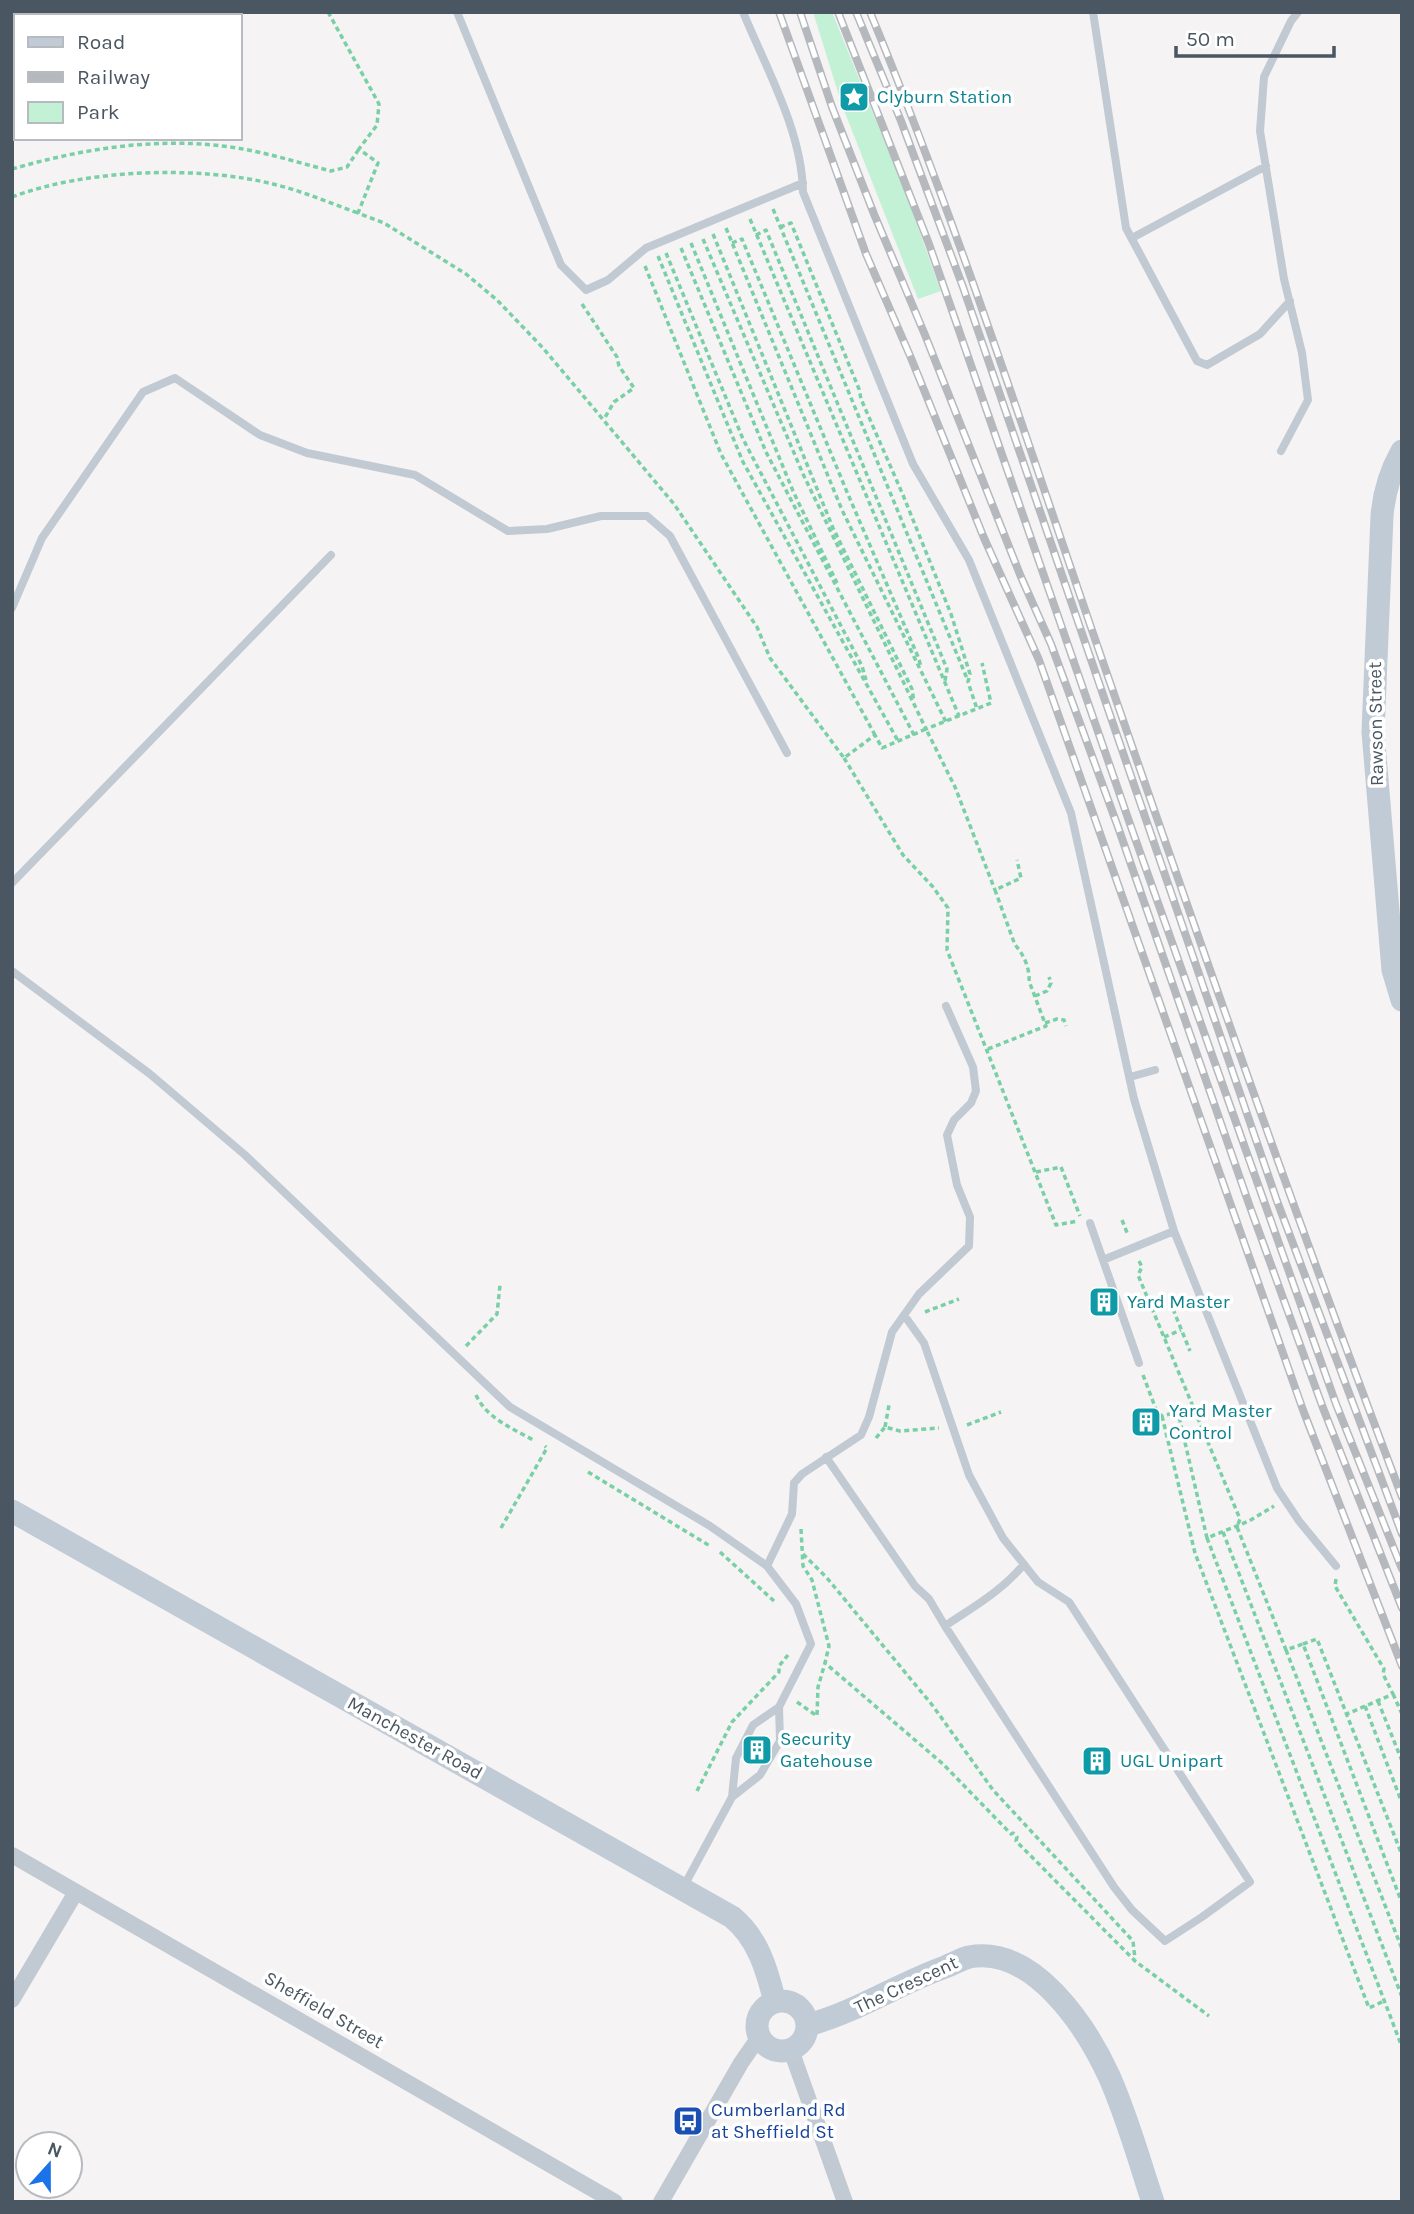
<svg xmlns="http://www.w3.org/2000/svg" width="1414" height="2214" font-family="Karla,sans-serif">
<rect width="100%" height="100%" fill="#f5f3f3"/>
<!-- green -->
<path fill="#c3f1d5" d="M 813,12 L 832,12 L 905,192 L 941,291 L 918,299 L 842,105 Z"/>
<g fill="none" stroke-linecap="round" stroke-linejoin="round">
<!-- path -->
<path stroke="#7ad0a6" stroke-width="3.5" stroke-dasharray="5 3.5" stroke-linecap="butt" d="M 328,12 L 379,104 L 377,125 L 359,149 L 378,163 L 358,213 L 384,223 L 466,274 L 497,300 L 543,348 L 674,504 L 757,627 L 770,658 L 844,758 L 875,735 L 882,748 L 926,729 L 955,787 L 995,890
M 12,169 C 85,148 161,136 237,148 C 268,153 300,163 331,171 L 347,167 L 359,149
M 12,197 C 86,169 201,165 277,185 C 305,192 332,204 358,213
M 773,209 L 968,681
M 750,219 L 959,716
M 780,227 L 791,223 L 859,389 L 861,399 L 903,495 L 951,614 L 970,674 L 968,682 L 977,709
M 726,228 L 842,510 L 946,722
M 713,234 L 833,528 L 912,689 L 914,702
M 756,235 L 766,230 L 947,669 L 945,681
M 703,239 L 803,474 L 926,729 L 991,703 L 982,663
M 691,243 L 793,491 L 837,583
M 732,243 L 742,239 L 847,492 L 919,659 L 921,668
M 681,248 L 766,452 L 914,735
M 666,253 L 743,439 L 862,666 L 866,680
M 658,256 L 743,462 L 898,741
M 645,266 L 721,454 L 875,735
M 582,304 L 617,357 L 619,366 L 634,388 L 614,402 L 604,419
M 844,758 L 903,855 L 933,887 L 948,908 L 947,950 L 1056,1225 L 1078,1221
M 1035,996 L 1047,991 L 1051,983 L 1049,977
M 1045,1023 L 1057,1019 L 1064,1020 L 1066,1026
M 988,1049 L 1046,1026 L 1029,981 C 1030,968 1023,953 1015,945 L 995,890 L 1021,878 L 1017,860
M 1036,1172 L 1061,1167 L 1080,1216
M 1122,1220 L 1128,1235
M 1139,1261 L 1142,1267 L 1138,1275 L 1240,1519 L 1237,1527 L 1286,1650 L 1303,1644 L 1402,1903
M 1173,1309 L 1190,1351
M 925,1312 L 959,1299
M 1164,1337 L 1181,1330
M 466,1346 L 497,1314 L 500,1285
M 1143,1375 L 1157,1412 L 1162,1416 L 1178,1412 L 1207,1538 L 1249,1521 L 1274,1506
M 476,1395 C 487,1419 514,1429 535,1441
M 1162,1416 L 1195,1553 L 1369,2008 L 1384,2001
M 967,1425 L 1001,1412
M 885,1427 L 889,1405
M 876,1438 L 885,1427 L 900,1431 L 939,1428
M 588,1472 L 710,1546
M 501,1528 L 547,1448 L 545,1446
M 801,1529 L 803,1566 L 812,1580 L 829,1646 L 825,1663 L 943,1764 L 1011,1834 L 1013,1833 L 1017,1837 L 1016,1841 L 1135,1961 L 1209,2016
M 1223,1532 L 1402,1997
M 1207,1538 L 1402,2047
M 720,1552 L 774,1601
M 803,1554 L 827,1578 L 933,1706 L 993,1790 L 1133,1941 L 1135,1959
M 1336,1579 L 1335,1586 L 1384,1669 L 1383,1674 L 1393,1694 L 1347,1714
M 1303,1644 L 1317,1639 L 1402,1855
M 1286,1650 L 1402,1949
M 1393,1694 L 1402,1714
M 1378,1701 L 1402,1761
M 797,1702 L 817,1716 L 818,1687 L 825,1663
M 1365,1706 L 1402,1803
M 697,1791 L 732,1722 L 779,1672 L 779,1666 L 788,1655"/>
<!-- lane -->
<path stroke="#c1cad2" stroke-width="8" d="M 457,12 L 561,265 L 586,290 L 608,280 L 646,248 L 803,183
M 743,12 C 766,68 802,131 803,192 L 913,464 L 969,560 L 1071,813 L 1134,1099 L 1174,1231 L 1277,1488 L 1299,1521 L 1336,1566
M 1093,12 L 1126,228 L 1197,361 L 1207,365 L 1260,334 L 1290,301
M 1132,238 L 1266,166
M 1281,451 L 1308,400 L 1302,353 L 1284,279 L 1260,131 L 1264,77 L 1291,21 L 1298,12
M 12,608 L 42,538 L 143,392 L 175,378 L 260,435 L 307,453 L 415,475 L 508,531 L 547,529 L 601,516 L 647,516 L 670,536 L 787,753
M 12,883 L 331,555
M 12,971 L 150,1074 L 245,1155 L 510,1407 L 710,1526 L 767,1566 L 796,1604 L 811,1644 L 779,1707 L 753,1725 L 736,1758 L 732,1797
M 1130,1077 L 1155,1070
M 1090,1223 L 1139,1363
M 1103,1260 L 1174,1231
M 904,1315 L 924,1343 L 969,1475 L 1003,1538 L 1038,1582 L 1069,1602 L 1250,1882 L 1202,1917 L 1165,1941 L 1132,1910 L 1114,1887 L 945,1626 C 973,1607 1002,1591 1024,1564
M 826,1457 L 915,1586 L 929,1599 L 945,1626
M 767,1566 L 792,1514 L 794,1483 L 802,1474 L 861,1435 L 869,1417 L 892,1332 L 919,1294 L 969,1246 L 970,1217 L 957,1185 L 947,1135 L 954,1120 L 971,1103 L 976,1091 L 973,1067 L 946,1006
M 684,1886 L 732,1797 L 760,1775 L 780,1741 L 779,1707"/>
<!-- street -->
<path stroke="#c1cad2" stroke-width="16" d="M 12,1855 L 615,2202
M 12,2000 L 76,1892
M 791,2050 L 845,2202
M 661,2202 L 741,2063 L 759,2037"/>
<!-- secondary -->
<path stroke="#c1cbd6" stroke-width="23" d="M 1402,451 C 1390,472 1384,491 1382,516 L 1373,732 L 1393,970 L 1402,1000
M 12,1511 L 732,1917 C 758,1938 767,1970 775,2002
M757 2026a25 25 0 1 1 50 0a25 25 0 1 1-50 0Z
M 808,2025 C 856,2012 898,1984 945,1967 C 953,1964 961,1959 969,1957 C 1033,1945 1086,2026 1109,2076 C 1127,2116 1139,2160 1153,2202"/>
<!-- rail casing -->
<g stroke="#b5b8bd" stroke-width="8">
<path id="rail" d="M 779,12 L 866,254 L 911,358 L 984,538 L 1039,660 L 1303,1410 L 1402,1666
M 800,12 L 832,107 L 874,214 L 925,335 L 1021,577 L 1051,644 L 1118,827 L 1250,1207 L 1323,1408 L 1402,1608
M 838,12 L 929,244 L 1130,824 L 1336,1404 L 1402,1569
M 856,12 L 901,121 L 963,287 L 1277,1201 L 1402,1534
M 870,12 C 955,218 1023,429 1095,639 C 1194,926 1294,1213 1402,1497"/>
</g>
<!-- rail -->
<use href="#rail" stroke="#fff" stroke-width="5" stroke-dasharray="16" stroke-linecap="butt"/>
</g>
<!-- icons -->
<defs>
<g id="sight-square" transform="scale(1.575)"><rect x="-9" y="-9" width="18" height="18" rx="4" fill="#0f9aa8" stroke="#fff"/><path d="M0-6L1.8-2.2L6-1.7L2.9 1.2L3.7 5.4L0 3.3L-3.7 5.4L-2.9 1.2L-6-1.7L-1.8-2.2Z" fill="#fff"/></g>
<g id="building-square" transform="scale(1.575)"><rect x="-9" y="-9" width="18" height="18" rx="4" fill="#0f9aa8" stroke="#fff"/><path d="M-4-6H4V6H1V3H-1V6H-4ZM-2.5-4.3h1.7v1.8h-1.7ZM.8-4.3h1.7v1.8H.8ZM-2.5-1h1.7V.8h-1.7ZM.8-1h1.7V.8H.8Z" fill="#fff"/></g>
<g id="bus-square" transform="scale(1.575)"><rect x="-9" y="-9" width="18" height="18" rx="4" fill="#1a4fb4" stroke="#fff"/><path d="M-5-6H5V4H4V6H2V4H-2V6H-4V4H-5ZM-3.5-4V0h7V-4ZM-3.5 1.2v1.5H-2V1.2ZM2 1.2v1.5H3.5V1.2Z" fill="#fff"/></g>
</defs>
<g fill-rule="evenodd">
<use href="#sight-square" x="854" y="97"/>
<use href="#building-square" x="1104" y="1302"/>
<use href="#building-square" x="1146" y="1422"/>
<use href="#building-square" x="757" y="1750"/>
<use href="#building-square" x="1097" y="1761"/>
<use href="#bus-square" x="688" y="2121"/>
</g>
<g text-anchor="middle" dominant-baseline="central" stroke-width="7" stroke-linejoin="round" paint-order="stroke">
<!-- culture labels -->
<g font-size="19" fill="#0d838f" stroke="#fff" text-anchor="start">
<text x="877" y="97">Clyburn Station</text>
<text x="1127" y="1302">Yard Master</text>
<text x="1169" y="1411">Yard Master<tspan x="1169" dy="22">Control</tspan></text>
<text x="780" y="1739">Security<tspan x="780" dy="22">Gatehouse</tspan></text>
<text x="1120" y="1761">UGL Unipart</text>
</g>
<!-- street labels -->
<g font-size="19" fill="#4a5661" stroke="#fff">
<text transform="translate(1376 724) rotate(-91)">Rawson Street</text>
<text transform="translate(415 1738) rotate(29)">Manchester Road</text>
<text transform="translate(906 1985) rotate(-25)">The Crescent</text>
<text transform="translate(324 2010) rotate(30)">Sheffield Street</text>
</g>
<!-- transit labels -->
<g font-size="19" fill="#164399" stroke="#fff" text-anchor="start">
<text x="711" y="2110">Cumberland Rd<tspan x="711" dy="22">at Sheffield St</tspan></text>
</g>
</g>
<!-- border -->
<rect width="1414" height="2214" fill="none" stroke="#4a5661" stroke-width="28"/>
<!-- legend -->
<rect x="14" y="14" width="228" height="126" fill="#ffffff" stroke="#b7bbc0" stroke-width="2"/>
<rect x="28" y="37" width="35" height="10" fill="#c1cbd6" stroke="#b7bbc0" stroke-width="2"/>
<text x="77" y="49" font-size="21" fill="#4a5661">Road</text>
<rect x="28" y="72" width="35" height="10" fill="#b5b8bd" stroke="#b7bbc0" stroke-width="2"/>
<text x="77" y="84" font-size="21" fill="#4a5661">Railway</text>
<rect x="28" y="102" width="35" height="21" fill="#c3f1d5" stroke="#b7bbc0" stroke-width="2"/>
<text x="77" y="119" font-size="21" fill="#4a5661">Park</text>
<!-- north arrow -->
<g transform="translate(49 2165) rotate(21)"><circle r="33" fill="#ffffff" stroke="#b7bbc0" stroke-width="2"/>
<path d="M0-5L12 26L0 18L-12 26Z" fill="#1a73e8"/>
<text y="-10" font-size="19" font-weight="bold" text-anchor="middle" fill="#4a5661">N</text>
</g>
<!-- scale -->
<path d="M1176 46v10h158v-10" fill="none" stroke="#4a5661" stroke-width="3.5"/>
<text x="1186" y="46" font-size="21" fill="#4a5661" stroke="#ffffff" stroke-width="5" paint-order="stroke">50 m</text>
</svg>
